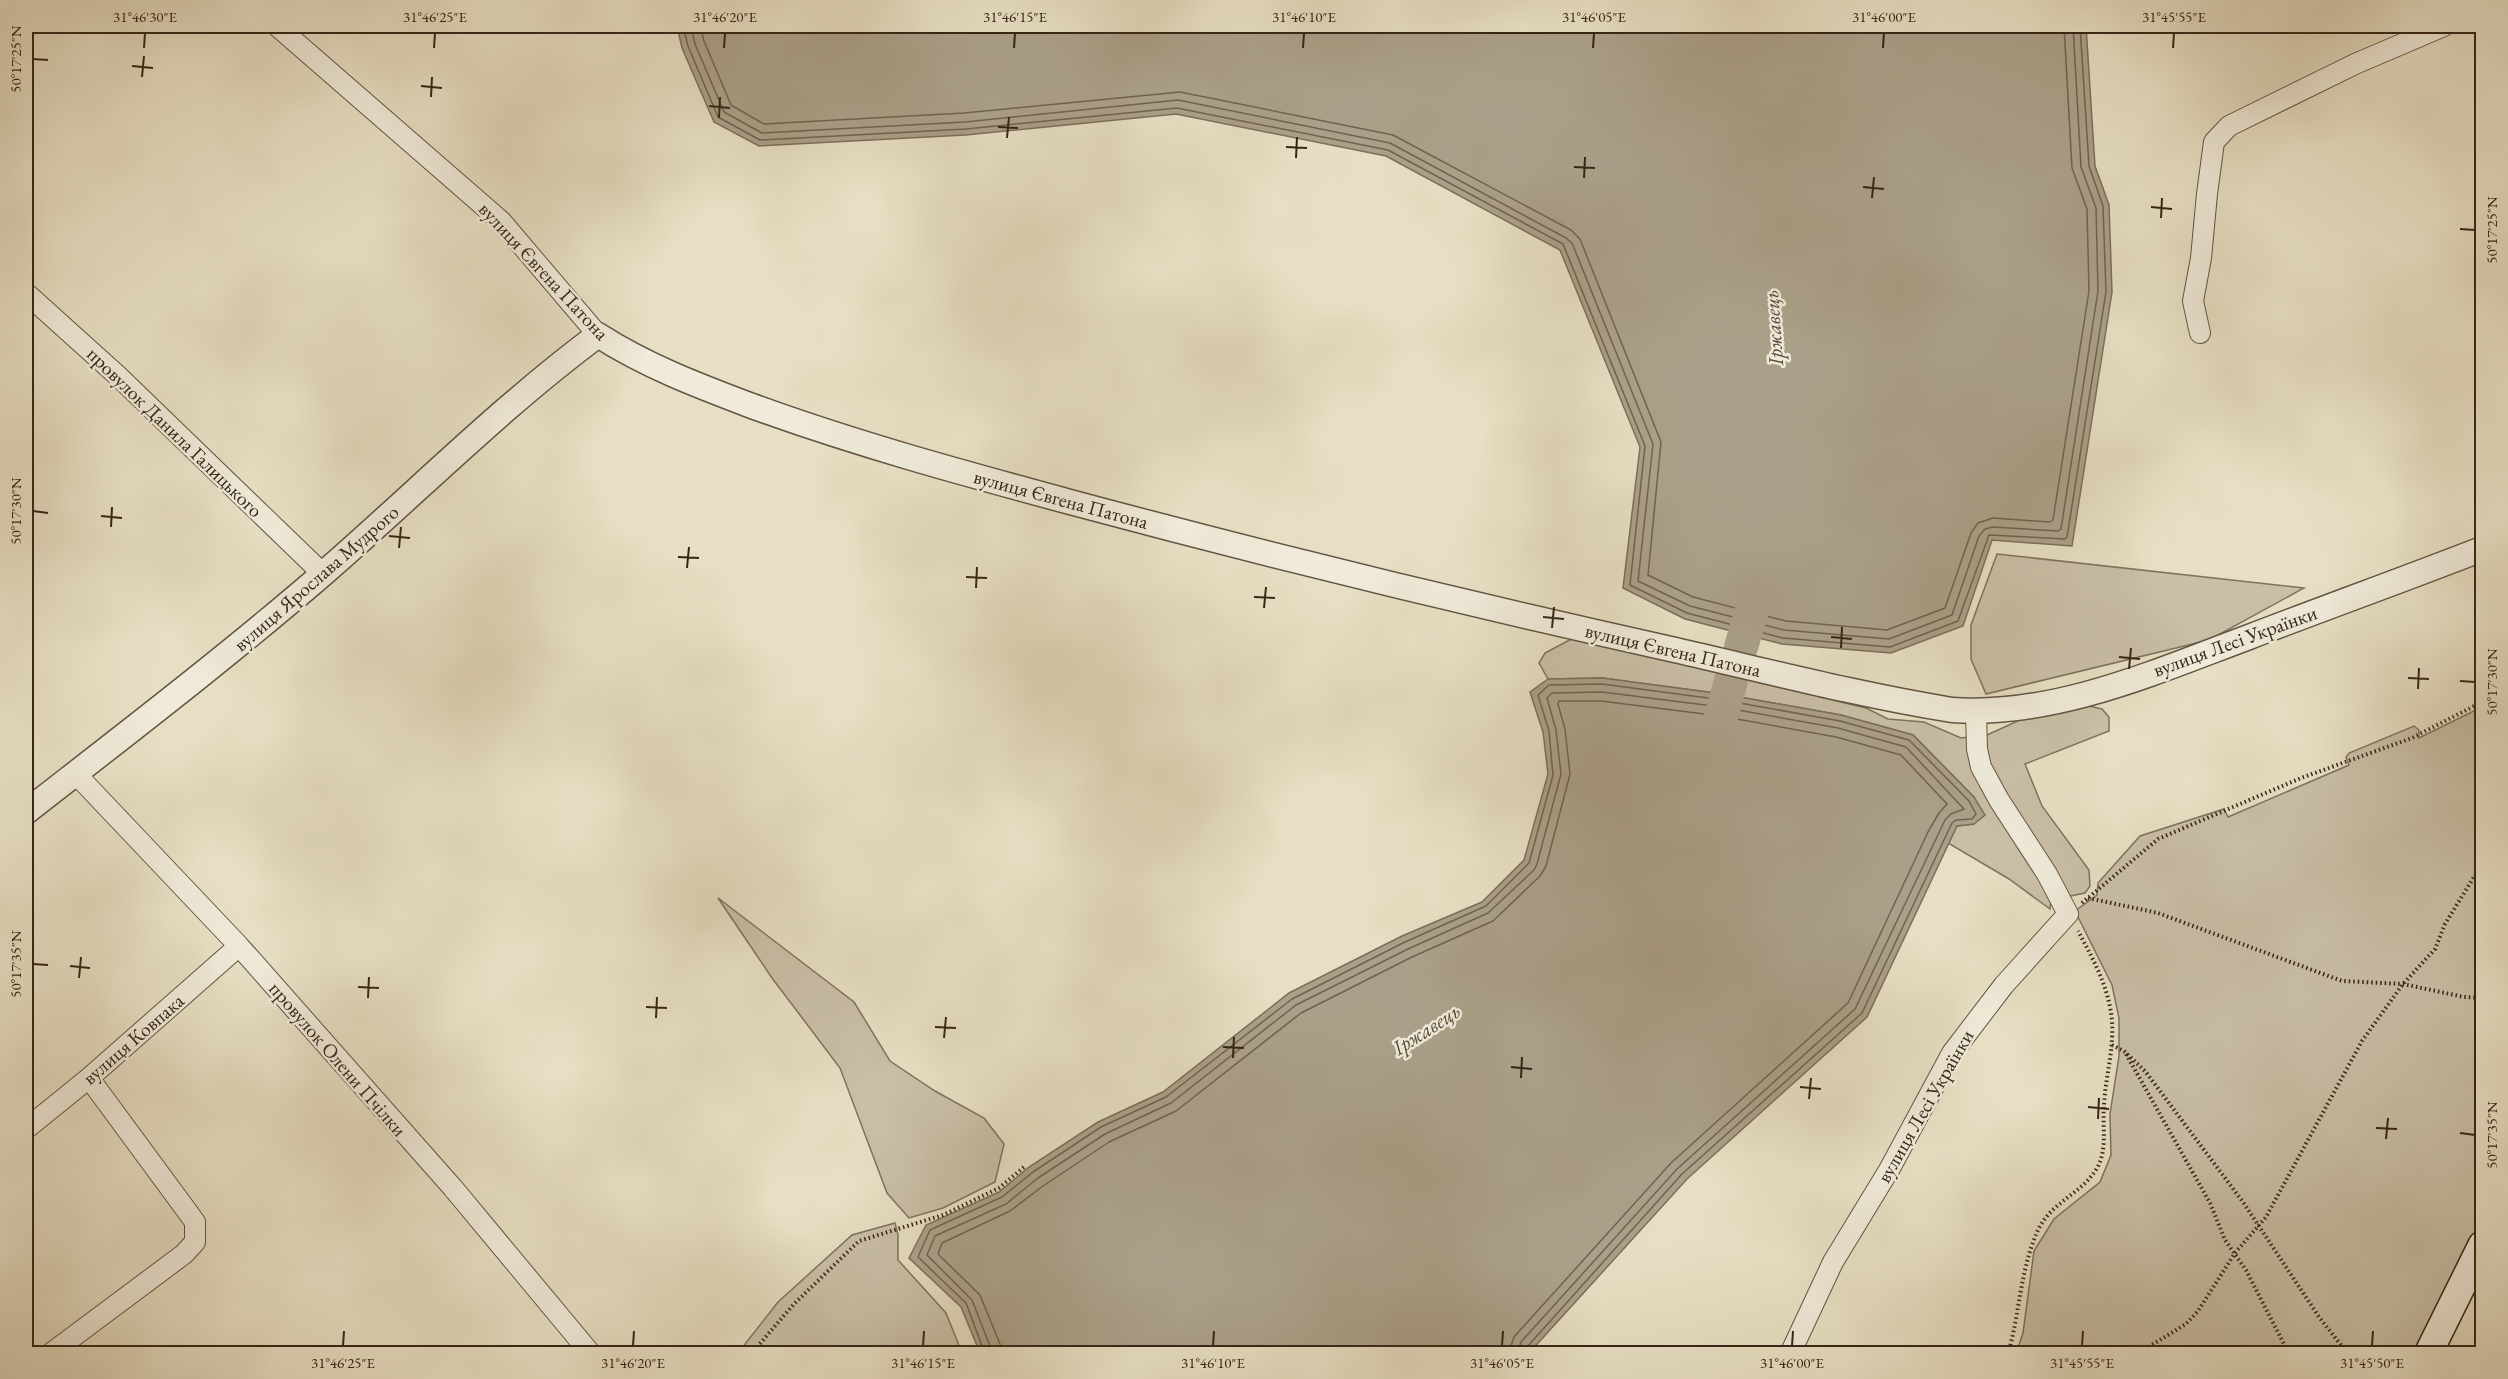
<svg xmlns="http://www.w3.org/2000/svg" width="2508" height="1379" font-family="'EB Garamond',serif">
<rect width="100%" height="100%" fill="#e7dfc4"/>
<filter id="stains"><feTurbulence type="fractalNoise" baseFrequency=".00333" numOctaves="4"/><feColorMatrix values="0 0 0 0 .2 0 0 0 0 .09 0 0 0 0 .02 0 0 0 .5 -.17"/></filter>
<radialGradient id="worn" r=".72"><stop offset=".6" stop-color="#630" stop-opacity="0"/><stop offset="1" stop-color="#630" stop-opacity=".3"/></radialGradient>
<!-- green -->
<path fill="#c9bfa7" stroke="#7f725f" stroke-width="1.5" d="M 1997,554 L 2304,588 L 2209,640 L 1986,694 L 1971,659 L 1971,625 Z
M 1573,638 L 1866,708 L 1888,719 L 1924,722 L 1961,738 L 1987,735 L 2022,719 L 2089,706 L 2102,709 L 2109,717 L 2109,731 L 2025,764 L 2042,806 L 2089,870 L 2090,886 L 2085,893 L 2051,900 L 2050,909 L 2009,879 L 1948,843 L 1957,826 L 1974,824 L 1974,797 L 1913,735 L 1841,715 L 1723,694 L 1602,678 L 1548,679 L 1539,663 L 1545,653 Z
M 2482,707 L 2482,1226 L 2416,1353 L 2016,1354 L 2023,1333 L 2034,1251 L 2054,1219 L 2100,1182 L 2111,1155 L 2110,1114 L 2119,1056 L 2119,1018 L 2112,985 L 2075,911 L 2097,895 L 2098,883 L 2140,836 L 2224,809 L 2228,817 L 2349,765 L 2346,757 L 2349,753 L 2414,726 L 2419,730 L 2419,738 Z
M 718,898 L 854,1002 L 890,1061 L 935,1091 L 984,1118 L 1004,1144 L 995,1182 L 943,1208 L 909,1218 L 887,1193 L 840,1068 L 772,978 Z
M 895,1223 L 898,1235 L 898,1260 L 946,1313 L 962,1353 L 738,1353 L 778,1302 L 852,1235 Z"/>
<!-- water -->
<path fill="#aaa089" stroke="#7b6f5b" stroke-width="1.5" d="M 677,26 L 2086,26 L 2095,166 L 2109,205 L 2112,292 L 2072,546 L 1992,540 L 1963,626 L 1891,653 L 1782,644 L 1685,619 L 1623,588 L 1640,447 L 1560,250 L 1386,156 L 1176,114 L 966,135 L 759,146 L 714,122 L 682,48 Z
M 1602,678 L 1723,694 L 1841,715 L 1913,735 L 1974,797 L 1985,815 L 1974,824 L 1957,826 L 1867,1017 L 1687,1179 L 1529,1353 L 980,1353 L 961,1307 L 909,1258 L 926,1225 L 999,1192 L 1029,1167 L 1098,1122 L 1163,1092 L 1289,993 L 1402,936 L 1482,902 L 1524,860 L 1548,774 L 1543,732 L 1530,692 L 1548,679 Z"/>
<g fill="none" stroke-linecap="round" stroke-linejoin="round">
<!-- shore -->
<path stroke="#706250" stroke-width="1.5" d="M 683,26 L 688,46 L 718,117 L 760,140 L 966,129 L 1177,108 L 1388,150 L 1563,244 L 1645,446 L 1630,585 L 1687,613 L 1783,638 L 1890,647 L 1958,621 L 1989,535 L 2065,539 L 2067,537 L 2106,292 L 2103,206 L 2089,166 L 2080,26
M 691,26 L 695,44 L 724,112 L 762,133 L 965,122 L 1178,100 L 1390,143 L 1566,238 L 1572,243 L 1653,444 L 1638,581 L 1690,606 L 1784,630 L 1889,639 L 1952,615 L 1979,536 L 1985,529 L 1993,527 L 2058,531 L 2061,529 L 2098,291 L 2096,208 L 2081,167 L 2073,26
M 700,26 L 704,41 L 731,105 L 764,124 L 964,113 L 1180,92 L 1393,135 L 1571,230 L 1580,239 L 1661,442 L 1648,575 L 1693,597 L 1786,621 L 1887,630 L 1945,608 L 1971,533 L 1978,523 L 1993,518 L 2050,522 L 2053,520 L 2089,291 L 2087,209 L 2072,168 L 2064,26
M 985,1354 L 966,1303 L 918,1257 L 930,1230 L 1002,1197 L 1033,1172 L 1101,1127 L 1166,1097 L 1292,999 L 1405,942 L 1486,906 L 1529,863 L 1553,775 L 1549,731 L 1538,695 L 1549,685 L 1602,684 L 1723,700 L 1840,721 L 1909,740 L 1969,801 L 1976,814 L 1972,819 L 1956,820 L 1952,823 L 1862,1013 L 1682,1174 L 1527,1347 L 1525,1354
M 993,1354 L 972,1300 L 927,1255 L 935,1236 L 1006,1204 L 1038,1178 L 1105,1134 L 1171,1103 L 1296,1005 L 1408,949 L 1488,913 L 1534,870 L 1537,864 L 1561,774 L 1556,730 L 1547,698 L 1552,693 L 1602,692 L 1721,707 L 1838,728 L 1877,739 L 1906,747 L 1964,809 L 1951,814 L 1945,820 L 1855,1009 L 1677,1169 L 1521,1342 L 1517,1354
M 1002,1354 L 1000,1344 L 980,1295 L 938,1254 L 942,1243 L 1010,1211 L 1043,1186 L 1109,1142 L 1176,1111 L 1301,1013 L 1412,957 L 1493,921 L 1540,876 L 1546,866 L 1570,774 L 1565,729 L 1558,704 L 1559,701 L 1601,701 L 1720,716 L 1836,737 L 1901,755 L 1947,804 L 1939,813 L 1928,832 L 1848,1003 L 1671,1163 L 1514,1337 L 1508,1354"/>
<!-- river -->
<path stroke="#aaa089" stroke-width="34" d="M 1741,647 L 1758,589
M 1712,737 L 1718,727 L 1731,681"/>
<!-- minor casing -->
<g stroke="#625442" stroke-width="22">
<path id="minor" d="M 277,26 L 501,221 L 598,335
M 26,293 L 118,376 L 323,574
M 2200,333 L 2193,301 L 2201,258 L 2207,194 L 2214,142 L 2229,126 L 2355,64 L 2444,26
M 75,773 L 239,946 L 453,1188 L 591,1354
M 26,1129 L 89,1078 L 239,946
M 50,1354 L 184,1254 L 195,1242 L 195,1222 L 89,1078
M 1790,1354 L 1833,1262 L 1889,1170 L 1952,1053 L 2004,985 L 2068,914 L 2047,874 L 1999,800 L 1981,767 L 1977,749 L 1976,712"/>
</g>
<!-- tertiary casing -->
<g stroke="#625442" stroke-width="27">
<path id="tertiary" d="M 26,812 C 126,734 228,656 324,573 C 415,494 501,407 598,335 C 646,366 699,386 752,406 C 856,444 963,473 1070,502 C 1271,556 1472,605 1675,650 C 1767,671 1859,695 1952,710 C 2054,717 2155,672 2249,637 C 2327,607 2405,579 2482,549"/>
</g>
<!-- secondary casing -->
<g stroke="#352517" stroke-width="30">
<path id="secondary" d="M 2428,1354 L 2482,1245"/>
</g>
<!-- path -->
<path stroke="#352517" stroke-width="4" stroke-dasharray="1.5 3" stroke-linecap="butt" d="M 2088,898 L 2158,913 L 2342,981 L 2403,984 L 2464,997 L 2482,998
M 2082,903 L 2158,839 L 2301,778 L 2412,738 L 2482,702
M 2112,1045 L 2124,1051 L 2145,1071 L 2243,1202 L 2319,1317 L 2348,1354
M 2126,1054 L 2210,1203 L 2225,1240 L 2246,1270 L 2289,1354
M 751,1354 L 794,1304 L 859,1241 L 943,1215 L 999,1188 L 1024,1167
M 2008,1354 C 2020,1313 2020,1269 2038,1230 C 2052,1201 2082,1194 2097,1168 C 2108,1149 2102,1126 2104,1105 C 2105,1083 2111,1061 2112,1038 C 2115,999 2096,964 2078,931
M 2137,1354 L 2186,1324 L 2198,1311 L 2235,1253 L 2266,1217 L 2362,1041 L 2403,984 L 2435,949 L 2445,924 L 2482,864"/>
<!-- minor -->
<use href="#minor" stroke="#efead9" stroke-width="20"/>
<!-- tertiary -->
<use href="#tertiary" stroke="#efead9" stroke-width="24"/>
<!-- secondary -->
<use href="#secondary" stroke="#efead9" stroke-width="27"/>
</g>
<!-- ticks -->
<path fill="none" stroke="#352517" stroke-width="2" d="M 144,48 L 145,33M 434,48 L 435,33M 724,48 L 725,33M 1014,48 L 1015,33M 1303,48 L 1304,33M 1593,48 L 1594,33M 1883,48 L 1884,33M 2173,48 L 2174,33M 33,59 L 48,60M 132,66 L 153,68M 142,77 L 144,56M 421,86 L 442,88M 431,97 L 432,77M 709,106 L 730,108M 719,118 L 720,97M 998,127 L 1018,128M 1007,138 L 1009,117M 1286,147 L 1307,148M 1296,158 L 1297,137M 1574,167 L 1595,168M 1584,178 L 1585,157M 1863,187 L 1884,189M 1872,198 L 1874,177M 2151,207 L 2172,209M 2161,218 L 2162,198M 2460,229 L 2475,230M 33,511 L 48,513M 101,516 L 122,518M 111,527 L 112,507M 389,536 L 410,538M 399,548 L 401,527M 678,557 L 699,558M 687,568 L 689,547M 966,577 L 987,578M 976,588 L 977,567M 1254,597 L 1275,598M 1264,608 L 1266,587M 1543,617 L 1564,619M 1552,628 L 1554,607M 1831,637 L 1852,639M 1841,648 L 1842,627M 2119,657 L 2140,659M 2129,669 L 2131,648M 2408,678 L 2429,679M 2460,681 L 2475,682M 2418,689 L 2419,668M 33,964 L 48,965M 70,966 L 90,968M 79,978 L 81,957M 358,987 L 379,988M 368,998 L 369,977M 646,1007 L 667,1008M 656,1018 L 657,997M 935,1027 L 956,1028M 944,1038 L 946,1017M 1223,1047 L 1244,1048M 1233,1058 L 1234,1037M 1511,1067 L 1532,1069M 1521,1078 L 1522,1057M 1800,1087 L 1821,1089M 1809,1099 L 1811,1078M 2088,1107 L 2109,1109M 2098,1119 L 2099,1098M 2376,1128 L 2397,1129M 2460,1133 L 2475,1135M 2386,1139 L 2388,1118M 343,1346 L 344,1331M 633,1346 L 634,1331M 923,1346 L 924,1331M 1213,1346 L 1214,1331M 1502,1346 L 1503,1331M 1792,1346 L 1793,1331M 2082,1346 L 2083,1331M 2372,1346 L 2373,1331"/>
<g text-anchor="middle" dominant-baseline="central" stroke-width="5" stroke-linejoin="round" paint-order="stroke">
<!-- street labels -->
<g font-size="20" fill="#352517" stroke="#efead9">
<text transform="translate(544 271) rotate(47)">вулиця Євгена Патона</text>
<text transform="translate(175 432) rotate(44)">провулок Данила Галицького</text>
<text transform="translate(1061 499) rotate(15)">вулиця Євгена Патона</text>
<text transform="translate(316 578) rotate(-41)">вулиця Ярослава Мудрого</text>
<text transform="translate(2235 641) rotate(-20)">вулиця Лесі Українки</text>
<text transform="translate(1673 650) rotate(13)">вулиця Євгена Патона</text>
<text transform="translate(133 1039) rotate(-41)">вулиця Ковпака</text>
<text transform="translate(338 1059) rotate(49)">провулок Олени Пчілки</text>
<text transform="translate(1925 1106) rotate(-60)">вулиця Лесі Українки</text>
</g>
<!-- water labels -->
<g font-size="21" font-style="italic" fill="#584a39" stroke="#efead9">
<text transform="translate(1773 328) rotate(-94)">Іржавець</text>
<text transform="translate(1426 1029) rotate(-33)">Іржавець</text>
</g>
</g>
<!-- margin -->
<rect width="2508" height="1379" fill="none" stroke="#e7dfc4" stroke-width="66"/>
<rect x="33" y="33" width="2442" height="1313" fill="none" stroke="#352517" stroke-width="2"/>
<g font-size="15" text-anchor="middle" fill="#352517">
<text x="145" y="22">31°46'30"E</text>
<text x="435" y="22">31°46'25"E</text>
<text x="725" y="22">31°46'20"E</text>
<text x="1015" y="22">31°46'15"E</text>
<text x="1304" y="22">31°46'10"E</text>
<text x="1594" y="22">31°46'05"E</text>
<text x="1884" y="22">31°46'00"E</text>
<text x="2174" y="22">31°45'55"E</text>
<text transform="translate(16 59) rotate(-90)" y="5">50°17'25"N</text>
<text transform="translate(2492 230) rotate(-90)" y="5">50°17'25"N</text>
<text transform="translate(16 511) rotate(-90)" y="5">50°17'30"N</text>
<text transform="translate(2492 682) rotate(-90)" y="5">50°17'30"N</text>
<text transform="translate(16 964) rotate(-90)" y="5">50°17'35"N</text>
<text transform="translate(2492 1135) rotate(-90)" y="5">50°17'35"N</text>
<text x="343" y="1368">31°46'25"E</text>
<text x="633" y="1368">31°46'20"E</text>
<text x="923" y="1368">31°46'15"E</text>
<text x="1213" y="1368">31°46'10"E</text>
<text x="1502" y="1368">31°46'05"E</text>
<text x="1792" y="1368">31°46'00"E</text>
<text x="2082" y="1368">31°45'55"E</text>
<text x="2372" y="1368">31°45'50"E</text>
</g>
<rect width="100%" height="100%" filter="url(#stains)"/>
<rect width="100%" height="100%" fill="url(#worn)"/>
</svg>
